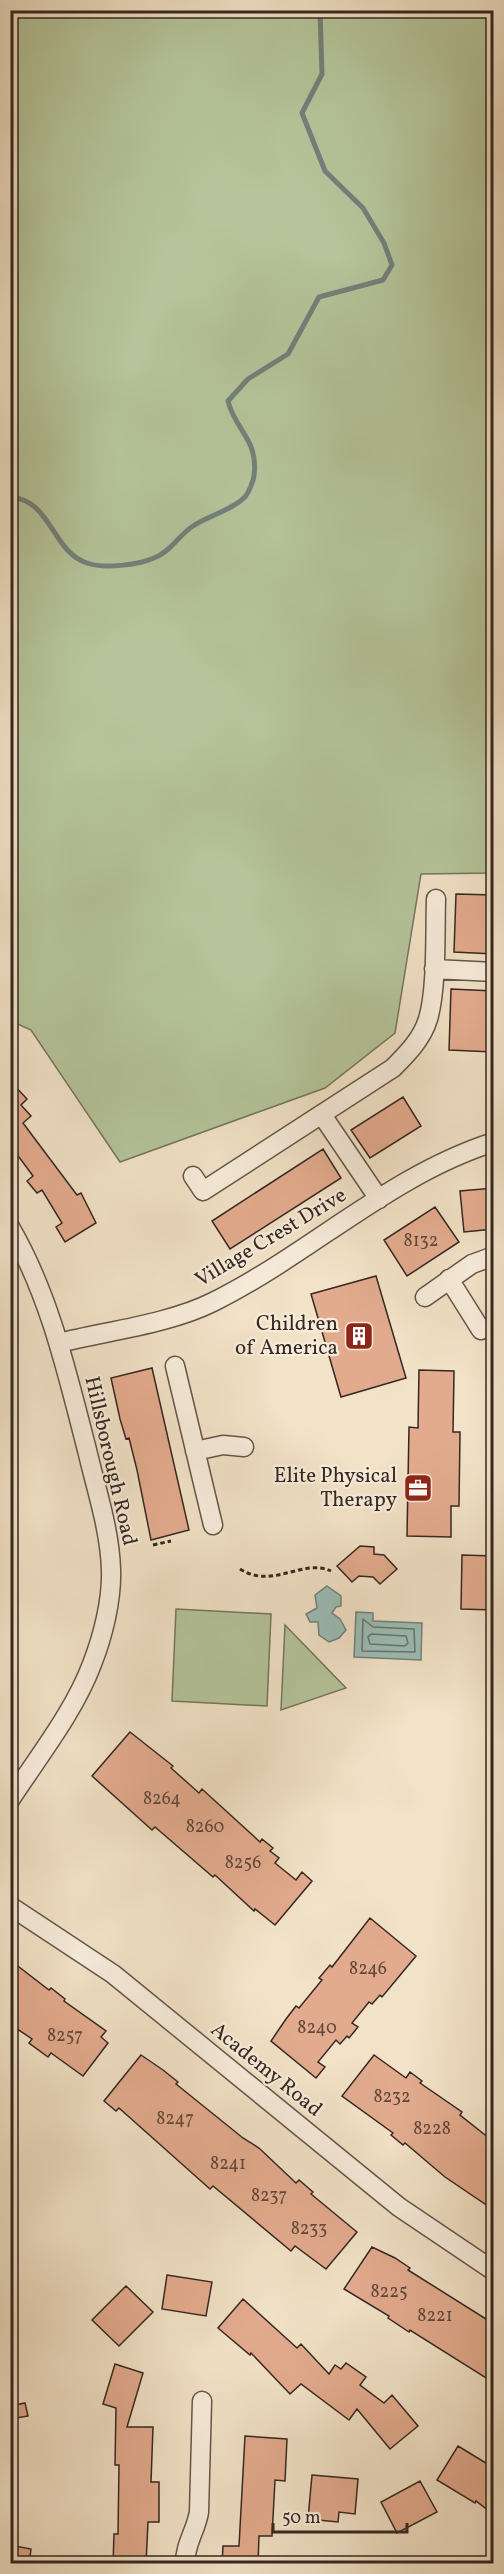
<svg xmlns="http://www.w3.org/2000/svg" width="504" height="2574" font-family="Vollkorn,serif">
<rect width="100%" height="100%" fill="#f2e2c7"/>
<filter id="stains"><feTurbulence type="fractalNoise" baseFrequency=".00333" numOctaves="4"/><feColorMatrix values="0 0 0 0 .2 0 0 0 0 .09 0 0 0 0 .02 0 0 0 .5 -.17"/></filter>
<radialGradient id="worn" r=".72"><stop offset=".6" stop-color="#630" stop-opacity="0"/><stop offset="1" stop-color="#630" stop-opacity=".3"/></radialGradient>
<!-- green -->
<path fill="#b5c49a" stroke="#75765e" stroke-width="1.5" d="M 11,10 L 493,11 L 493,873 L 421,874 L 395,1033 L 325,1088 L 120,1162 L 31,1030 L 11,1021 Z
M 176,1609 L 271,1614 L 267,1706 L 172,1701 Z
M 285,1625 L 346,1688 L 281,1710 Z"/>
<!-- water -->
<path fill="#9bbdb7" stroke="#72817b" stroke-width="1.5" d="M 327,1586 L 341,1596 L 341,1606 L 336,1607 L 332,1613 L 340,1619 L 346,1630 L 339,1638 L 329,1642 L 319,1635 L 318,1622 L 310,1622 L 306,1614 L 317,1608 L 315,1595 Z
M 356,1612 L 373,1613 L 373,1621 L 422,1623 L 421,1660 L 354,1657 Z"/>
<g fill="none" stroke-linecap="round" stroke-linejoin="round">
<!-- shore -->
<path stroke="#68726c" stroke-width="1.5" d="M 363,1619 L 373,1627 L 414,1629 L 415,1652 L 362,1651 Z
M 371,1634 L 406,1636 L 408,1643 L 405,1646 L 370,1644 L 368,1637 Z"/>
<!-- stream -->
<path stroke="#72817b" stroke-width="5" d="M 10,497 C 52,500 51,551 87,563 C 104,569 138,565 154,558 C 170,552 179,535 193,526 C 209,515 231,511 245,497 C 249,492 253,482 254,476 C 259,440 235,430 228,401 L 248,379 L 288,354 L 319,297 L 383,280 L 392,265 L 384,243 L 363,208 L 325,171 L 302,113 L 322,74 L 320,10"/>
</g>
<!-- building -->
<path fill="#e3ab8e" stroke="#352721" stroke-width="1.5" d="M 456,894 L 494,895 L 494,954 L 454,952 Z
M 451,989 L 494,991 L 493,1052 L 449,1050 Z
M 10,1081 L 27,1099 L 21,1105 L 31,1116 L 23,1123 L 77,1195 L 81,1193 L 96,1223 L 65,1242 L 56,1227 L 62,1223 L 42,1190 L 37,1193 L 27,1181 L 33,1176 L 10,1145 Z
M 403,1097 L 421,1126 L 370,1158 L 351,1130 Z
M 323,1149 L 341,1178 L 230,1249 L 212,1221 Z
M 494,1188 L 494,1229 L 464,1232 L 460,1191 Z
M 435,1207 L 459,1242 L 407,1276 L 384,1240 Z
M 376,1276 L 406,1378 L 341,1397 L 311,1294 Z
M 152,1368 L 189,1530 L 151,1540 L 137,1470 L 129,1438 L 126,1439 L 120,1419 L 111,1378 Z
M 419,1370 L 454,1371 L 453,1432 L 460,1432 L 459,1506 L 451,1506 L 451,1537 L 407,1536 L 409,1427 L 418,1428 Z
M 360,1546 L 374,1547 L 374,1554 L 384,1555 L 397,1569 L 380,1584 L 373,1577 L 359,1576 L 352,1582 L 337,1566 Z
M 462,1555 L 494,1556 L 494,1610 L 461,1609 Z
M 130,1732 L 173,1766 L 171,1768 L 199,1793 L 202,1789 L 260,1842 L 262,1839 L 273,1848 L 270,1851 L 279,1858 L 275,1863 L 296,1880 L 302,1872 L 312,1881 L 275,1925 L 255,1909 L 254,1911 L 215,1875 L 213,1877 L 155,1827 L 152,1830 L 92,1776 Z
M 370,1918 L 416,1956 L 382,1997 L 380,1995 L 372,2004 L 369,2002 L 352,2023 L 358,2027 L 349,2038 L 347,2036 L 340,2044 L 336,2040 L 318,2062 L 325,2067 L 316,2078 L 271,2041 L 286,2019 L 296,2006 L 299,2008 L 322,1980 L 319,1978 L 330,1965 L 332,1967 Z
M 10,1960 L 49,1990 L 51,1988 L 65,1999 L 64,2001 L 106,2031 L 101,2037 L 108,2043 L 83,2076 L 51,2053 L 48,2057 L 29,2043 L 32,2039 L 10,2024 Z
M 141,2055 L 163,2070 L 178,2082 L 176,2084 L 243,2138 L 259,2148 L 296,2183 L 299,2180 L 313,2192 L 311,2194 L 357,2232 L 326,2269 L 295,2246 L 291,2251 L 213,2186 L 210,2189 L 119,2108 L 116,2111 L 104,2101 Z
M 374,2055 L 406,2078 L 410,2072 L 422,2081 L 420,2083 L 462,2112 L 460,2115 L 494,2142 L 494,2210 L 445,2177 L 405,2143 L 403,2145 L 391,2135 L 393,2133 L 342,2096 Z
M 372,2247 L 395,2258 L 410,2268 L 408,2270 L 494,2324 L 494,2383 L 410,2330 L 409,2332 L 388,2318 L 389,2316 L 344,2289 Z
M 167,2275 L 212,2282 L 206,2316 L 162,2309 Z
M 126,2286 L 153,2312 L 119,2346 L 92,2320 Z
M 243,2299 L 297,2348 L 301,2344 L 329,2374 L 335,2365 L 341,2369 L 346,2363 L 366,2377 L 360,2385 L 384,2403 L 392,2395 L 418,2426 L 390,2449 L 357,2409 L 349,2420 L 301,2384 L 290,2394 L 251,2353 L 250,2355 L 218,2328 Z
M 115,2364 L 143,2373 L 127,2427 L 153,2427 L 151,2482 L 159,2482 L 159,2522 L 148,2522 L 146,2564 L 113,2564 L 114,2534 L 118,2534 L 119,2465 L 115,2465 L 116,2408 L 103,2404 Z
M 25,2403 L 28,2416 L 10,2419 L 10,2406 Z
M 245,2436 L 287,2439 L 285,2481 L 275,2480 L 272,2536 L 259,2536 L 258,2564 L 222,2564 L 223,2546 L 239,2546 Z
M 458,2446 L 494,2468 L 494,2515 L 476,2501 L 475,2503 L 437,2480 Z
M 312,2475 L 358,2479 L 355,2514 L 339,2512 L 338,2522 L 308,2519 Z
M 420,2481 L 437,2512 L 397,2533 L 381,2502 Z
M 10,2545 L 31,2549 L 29,2564 L 10,2564 Z"/>
<g fill="none" stroke-linecap="round" stroke-linejoin="round">
<!-- minor casing -->
<g stroke="#64564a" stroke-width="21">
<path id="minor" d="M 434,969 L 494,972
M 322,1115 L 379,1199
M 193,1176 L 203,1191 L 393,1068 C 407,1054 422,1039 428,1019 C 437,989 435,932 436,899
M 10,1227 C 50,1296 67,1373 87,1450 C 96,1489 110,1530 111,1570 C 112,1600 103,1636 92,1664 C 74,1712 38,1757 10,1800
M 449,1279 L 481,1330
M 425,1297 L 472,1264 L 494,1256
M 59,1343 C 107,1331 169,1324 213,1302 C 310,1254 390,1175 494,1142
M 175,1366 L 213,1525
M 195,1451 L 223,1445 L 244,1447
M 10,1906 L 113,1974 L 399,2207 L 494,2271
M 185,2564 C 185,2543 196,2531 199,2512 L 202,2401"/>
</g>
<!-- path -->
<path stroke="#352721" stroke-width="3" stroke-dasharray="4.5 3" stroke-linecap="butt" d="M 153,1545 L 171,1541
M 240,1569 C 273,1590 302,1558 331,1571"/>
<!-- minor -->
<use href="#minor" stroke="#f7ecdb" stroke-width="18"/>
</g>
<!-- icons -->
<defs>
<g id="building-square" transform="scale(1.5)"><rect x="-9" y="-9" width="18" height="18" rx="4" fill="#8f2418" stroke="#f7ecdb"/><path d="M-4-6H4V6H1V3H-1V6H-4ZM-2.5-4.3h1.7v1.8h-1.7ZM.8-4.3h1.7v1.8H.8ZM-2.5-1h1.7V.8h-1.7ZM.8-1h1.7V.8H.8Z" fill="#fff"/></g>
<g id="office-square" transform="scale(1.5)"><rect x="-9" y="-9" width="18" height="18" rx="4" fill="#8f2418" stroke="#f7ecdb"/><path d="M-6-3h4V-5.5h4V-3h4V5H-6ZM-1-4.5V-3h2v-1.5ZM-6 0V1H6V0Z" fill="#fff"/></g>
</defs>
<g fill-rule="evenodd">
<use href="#building-square" x="359" y="1336"/>
<use href="#office-square" x="418" y="1488"/>
</g>
<g text-anchor="middle" dominant-baseline="central" stroke-width="4.5" stroke-linejoin="round" paint-order="stroke">
<!-- number labels -->
<g font-size="18" fill="#60483c">
<text x="421" y="1241">8132</text>
<text x="162" y="1799">8264</text>
<text x="205" y="1827">8260</text>
<text x="243" y="1863">8256</text>
<text x="368" y="1969">8246</text>
<text x="317" y="2028">8240</text>
<text x="65" y="2036">8257</text>
<text x="392" y="2097">8232</text>
<text x="175" y="2119">8247</text>
<text x="432" y="2129">8228</text>
<text x="228" y="2164">8241</text>
<text x="269" y="2196">8237</text>
<text x="309" y="2229">8233</text>
<text x="389" y="2292">8225</text>
<text x="435" y="2316">8221</text>
</g>
<!-- street labels -->
<g font-size="21" fill="#352721" stroke="#f7ecdb">
<text transform="translate(271 1238) rotate(-31)">Village Crest Drive</text>
<text transform="translate(110 1461) rotate(77)">Hillsborough Road</text>
<text transform="translate(266 2070) rotate(39)">Academy Road</text>
</g>
<!-- poi labels -->
<g font-size="21" fill="#352721" stroke="#f7ecdb" text-anchor="end">
<text x="338" y="1324">Children<tspan x="338" dy="24">of America</tspan></text>
<text x="397" y="1476">Elite Physical<tspan x="397" dy="24">Therapy</tspan></text>
</g>
</g>
<!-- margin -->
<rect width="504" height="2574" fill="none" stroke="#f2e2c7" stroke-width="36"/>
<rect x="12" y="12" width="480" height="2550" fill="none" stroke="#352721" stroke-width="3"/>
<rect x="18" y="18" width="468" height="2538" fill="none" stroke="#352721" stroke-width="1.5"/>
<!-- scale -->
<path d="M273 2523v9h134v-9" fill="none" stroke="#352721" stroke-width="3"/>
<text x="282" y="2523" font-size="18" fill="#352721" stroke="#f7ecdb" stroke-width="4.5" paint-order="stroke">50 m</text>
<rect width="100%" height="100%" filter="url(#stains)"/>
<rect width="100%" height="100%" fill="url(#worn)"/>
</svg>
